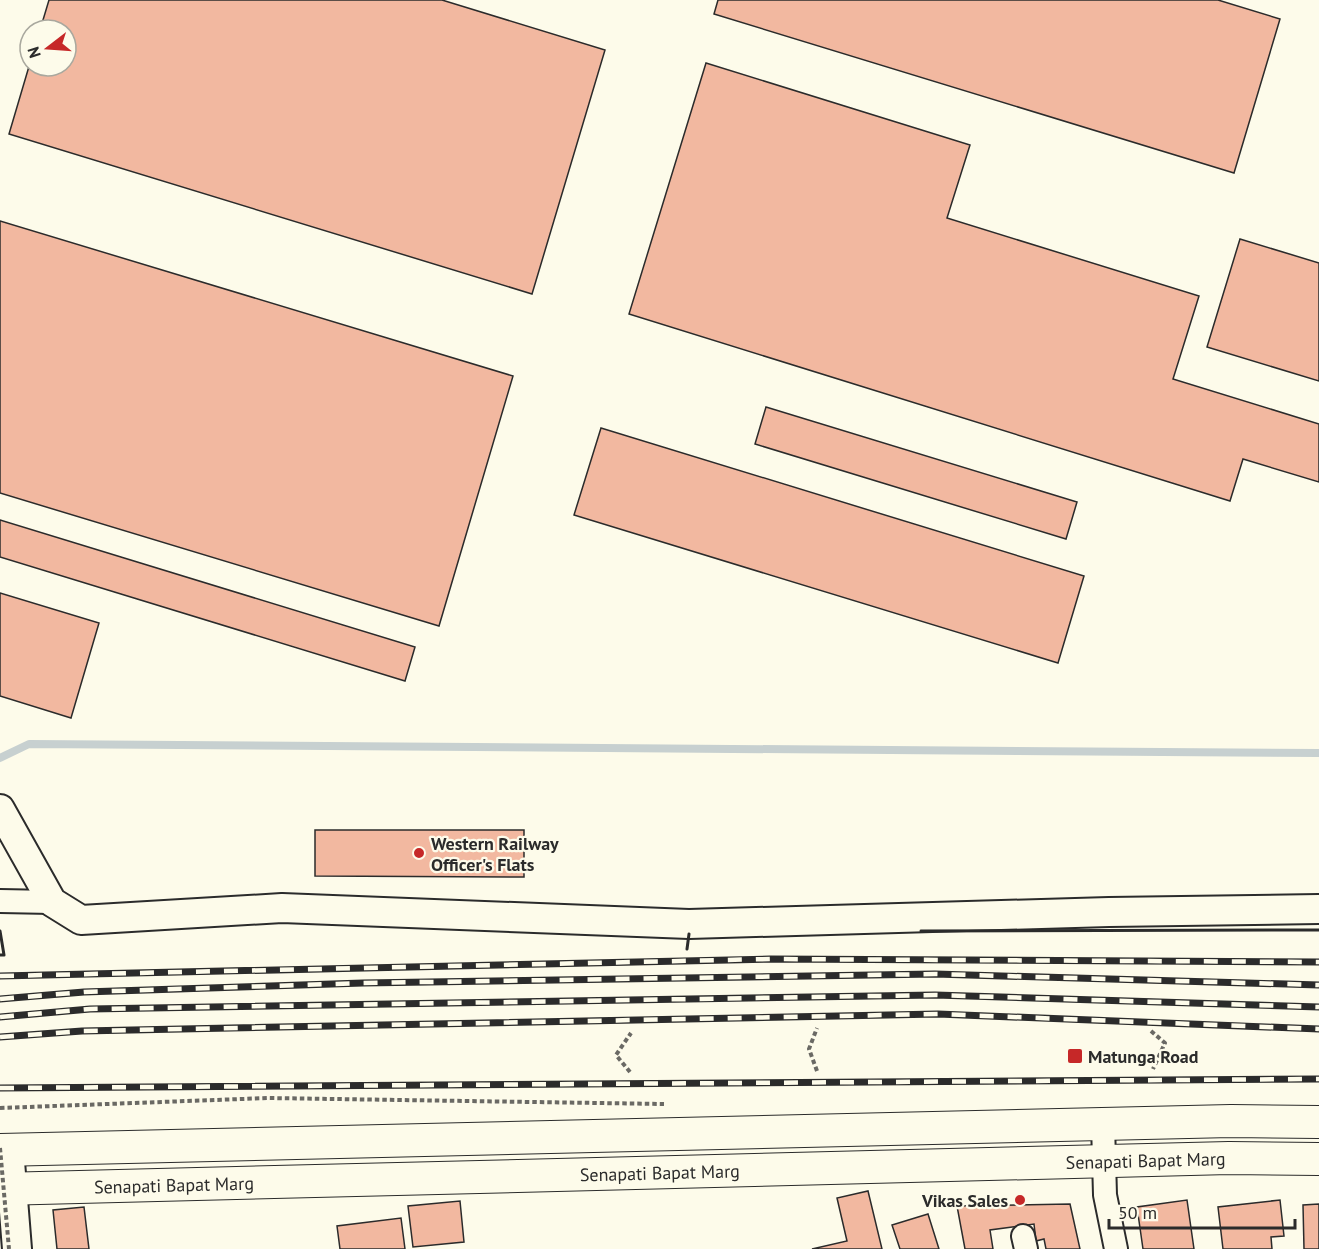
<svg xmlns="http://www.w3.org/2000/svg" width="1319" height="1249" font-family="'PT Sans',sans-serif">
<rect width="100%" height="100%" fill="#fdfbea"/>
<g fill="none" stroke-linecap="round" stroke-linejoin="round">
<!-- stream -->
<path stroke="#c7d0d0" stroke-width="8" d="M 0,758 L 29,744 L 1319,753"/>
</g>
<!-- building -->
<path fill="#f2b8a0" stroke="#2b2b2b" stroke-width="1.5" d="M 49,0 L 442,0 L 605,50 L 532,294 L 9,134 L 30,63 L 30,66 L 66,66 L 66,30 L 40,30 Z
M 718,0 L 1218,0 L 1280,19 L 1234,173 L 714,14 Z
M 706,63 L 970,145 L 947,218 L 1199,296 L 1173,379 L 1319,424 L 1319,482 L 1243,459 L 1230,501 L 629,314 Z
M 0,221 L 513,376 L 439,626 L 0,493 Z
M 1240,239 L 1319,263 L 1319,381 L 1207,347 Z
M 766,407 L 1077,502 L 1066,539 L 755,444 Z
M 601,428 L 1084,576 L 1058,663 L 574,515 Z
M 0,520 L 415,647 L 405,681 L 0,557 Z
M 0,593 L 99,623 L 71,718 L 0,696 Z
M 315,830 L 524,830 L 524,877 L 315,876 Z
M 868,1191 L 882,1249 L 812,1249 L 847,1241 L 837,1198 Z
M 1187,1200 L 1194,1249 L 1143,1249 L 1137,1207 Z
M 1280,1200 L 1284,1236 L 1271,1237 L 1272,1249 L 1223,1249 L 1218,1207 Z
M 460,1201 L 464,1242 L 413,1247 L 408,1206 Z
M 1070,1204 L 1080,1249 L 1046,1249 L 1044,1239 L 1036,1241 L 1034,1224 L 990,1230 L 993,1249 L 965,1249 L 957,1206 Z
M 1319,1204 L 1319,1249 L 1304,1249 L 1303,1205 Z
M 84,1207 L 89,1249 L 57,1249 L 53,1210 Z
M 928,1214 L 939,1249 L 900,1249 L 892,1225 Z
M 401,1218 L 405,1249 L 340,1249 L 337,1226 Z"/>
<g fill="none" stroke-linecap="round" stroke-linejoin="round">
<!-- minor casing -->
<g stroke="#2b2b2b" stroke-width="26">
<path id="minor" d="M 0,901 L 52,902
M 1103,1124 L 1105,1195 L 1116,1249
M 1023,1236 L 1026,1249"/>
</g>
<!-- tertiary casing -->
<g stroke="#2b2b2b" stroke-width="32">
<path id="tertiary" d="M 0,809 L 52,902 L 81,920 L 282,908 L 689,924 L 1109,912 L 1319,909
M 9,1149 L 17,1249"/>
</g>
<!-- secondary casing -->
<g stroke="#2b2b2b" stroke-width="34">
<g id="secondary">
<path d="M 0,1150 L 1231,1121 L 1319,1122"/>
<path id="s1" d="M 0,1189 L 1229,1158 L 1319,1159"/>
</g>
</g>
<!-- path -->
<path stroke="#6a6964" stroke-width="4" stroke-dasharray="4.5 3" stroke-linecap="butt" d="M 1151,1031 L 1165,1043 L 1153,1069
M 817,1071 L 809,1049 L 817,1028
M 630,1072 L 616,1055 L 631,1033
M 0,1108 L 268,1098 L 664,1104"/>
<!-- minor -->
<use href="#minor" stroke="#fdfbea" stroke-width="22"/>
<!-- tertiary -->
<use href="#tertiary" stroke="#fdfbea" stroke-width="28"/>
<!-- secondary -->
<use href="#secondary" stroke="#fdfbea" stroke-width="32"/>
<!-- rail casing -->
<g stroke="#2b2b2b" stroke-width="7">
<path id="rail" d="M 0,976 L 770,959 L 1319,962
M 0,999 L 84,992 L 363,983 L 935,974 L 1319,985
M 0,1017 L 90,1009 L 935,995 L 1319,1007
M 0,1037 L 82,1031 L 938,1014 L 1319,1029
M 0,1088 L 1319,1079"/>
</g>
<!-- rail -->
<use href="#rail" stroke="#fdfbea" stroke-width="4.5" stroke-dasharray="14" stroke-linecap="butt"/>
<!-- path-bridge -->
<path stroke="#6a6964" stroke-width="4" stroke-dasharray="4.5 3" stroke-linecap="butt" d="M 0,1148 L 9,1249"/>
<!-- wall -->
<path stroke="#2b2b2b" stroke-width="3" d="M 0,931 L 4,955 L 0,955
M 921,931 L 1319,930
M 687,949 L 689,934"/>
</g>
<!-- markers -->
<g fill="#c62828" stroke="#fdfbea" stroke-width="2">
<circle cx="419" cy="853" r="6"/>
<rect x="1067" y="1048" width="16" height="16" rx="3"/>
<circle cx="1020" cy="1200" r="6"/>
</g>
<g text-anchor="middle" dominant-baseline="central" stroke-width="4.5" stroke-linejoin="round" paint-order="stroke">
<!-- poi labels -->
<g font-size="18" font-weight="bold" fill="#2b2b2b" stroke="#fdfbea" text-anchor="start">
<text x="431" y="843">Western Railway<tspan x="431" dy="21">Officer's Flats</tspan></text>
<text x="1088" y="1056">Matunga Road</text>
<text x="1008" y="1200" text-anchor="end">Vikas Sales</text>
</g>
<!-- street labels -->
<g font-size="18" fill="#2b2b2b" stroke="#fdfbea">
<text stroke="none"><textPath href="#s1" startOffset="1146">Senapati Bapat Marg</textPath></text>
<text stroke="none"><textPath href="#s1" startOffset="660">Senapati Bapat Marg</textPath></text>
<text stroke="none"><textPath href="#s1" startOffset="174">Senapati Bapat Marg</textPath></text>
</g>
</g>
<!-- north arrow -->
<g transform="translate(48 48) rotate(253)"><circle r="28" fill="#fdfbea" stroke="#a9a89e" stroke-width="1.5"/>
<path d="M0-4.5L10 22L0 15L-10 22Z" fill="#c62828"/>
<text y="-9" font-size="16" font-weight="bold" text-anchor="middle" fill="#2b2b2b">N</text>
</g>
<!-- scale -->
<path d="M1109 1219v9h186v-9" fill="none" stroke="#2b2b2b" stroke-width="3"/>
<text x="1118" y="1219" font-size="18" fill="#2b2b2b" stroke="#fdfbea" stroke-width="4.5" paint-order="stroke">50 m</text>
</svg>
